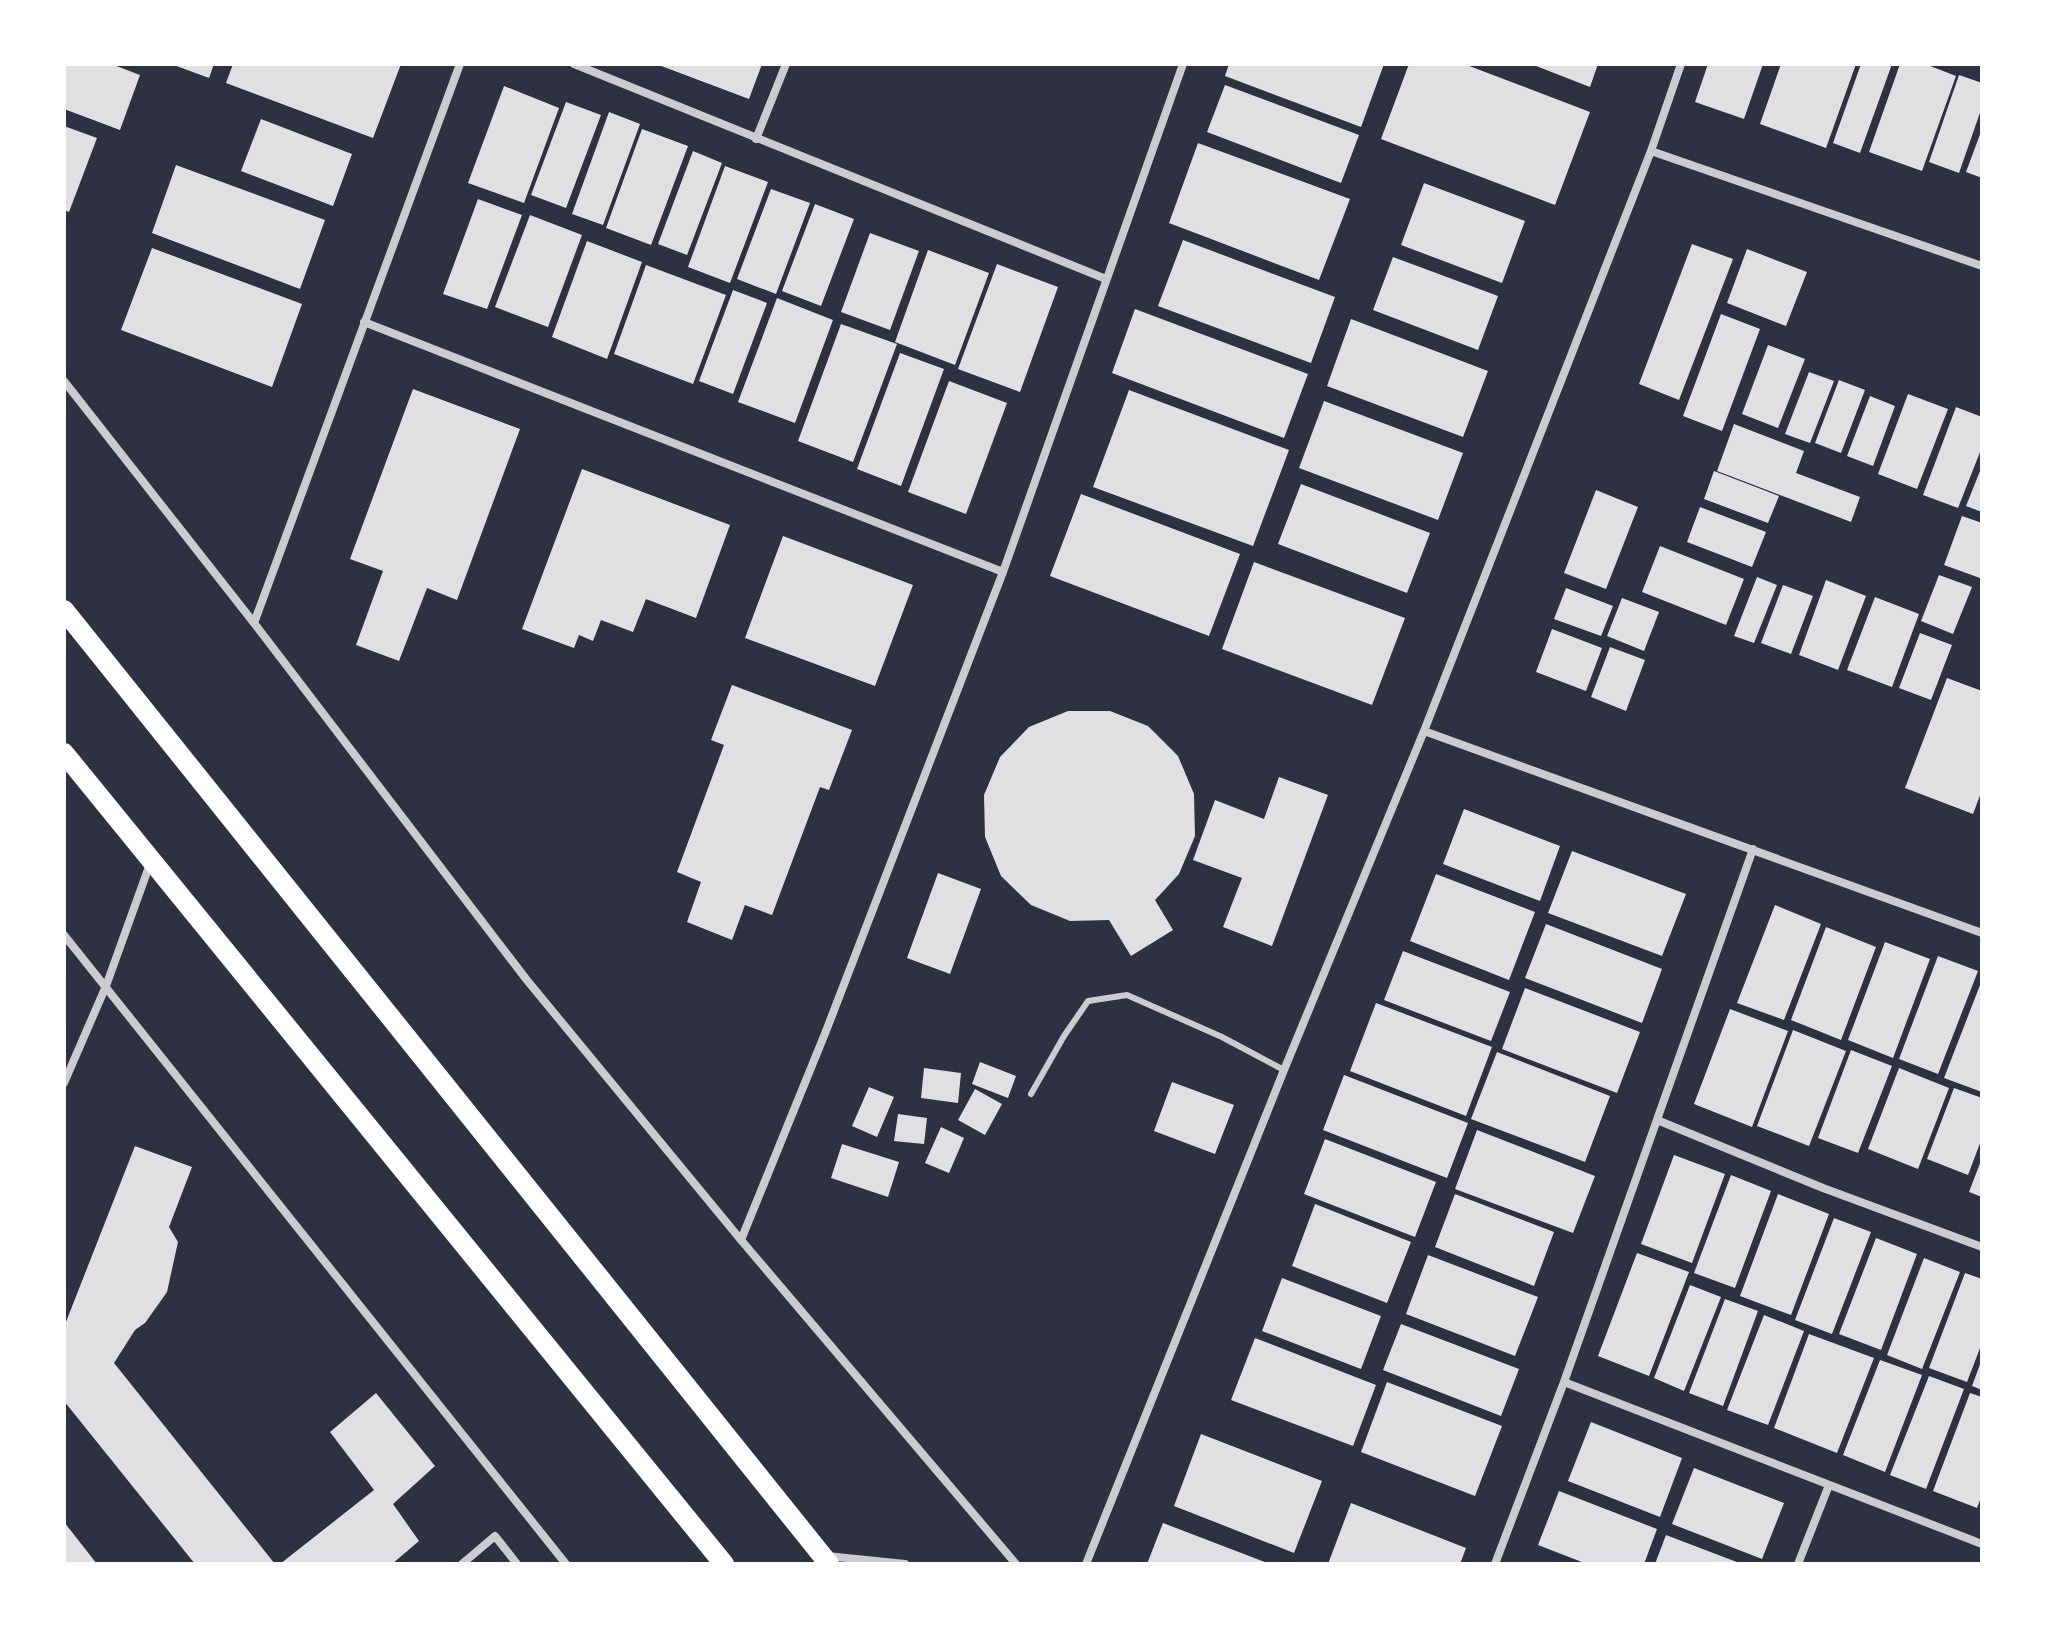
<svg xmlns="http://www.w3.org/2000/svg" width="2046" height="1628" font-family="'Exo 2',sans-serif">
<rect width="100%" height="100%" fill="#2d3142"/>
<!-- building -->
<path fill="#e0e0e3" d="M 64,64 L 111,64 L 140,75 L 120,130 L 64,109 Z
M 171,64 L 214,64 L 209,78 Z
M 233,64 L 401,64 L 373,138 L 226,83 Z
M 656,64 L 762,64 L 749,99 Z
M 1229,64 L 1384,64 L 1361,127 L 1225,76 Z
M 1409,64 L 1464,64 L 1590,112 L 1555,205 L 1381,139 Z
M 1531,64 L 1598,64 L 1590,87 Z
M 1708,64 L 1763,64 L 1744,119 L 1695,102 Z
M 1781,64 L 1856,64 L 1826,148 L 1760,124 Z
M 1861,64 L 1892,64 L 1860,153 L 1833,143 Z
M 1900,64 L 1925,64 L 1956,76 L 1922,171 L 1869,152 Z
M 1959,75 L 1982,83 L 1982,107 L 1959,173 L 1929,162 Z
M 1225,85 L 1359,135 L 1341,183 L 1207,132 Z
M 504,86 L 559,108 L 524,203 L 468,183 Z
M 566,102 L 601,115 L 566,208 L 531,195 Z
M 609,112 L 640,124 L 603,225 L 572,214 Z
M 261,119 L 352,154 L 333,206 L 241,171 Z
M 64,126 L 97,138 L 69,212 L 64,210 Z
M 642,129 L 688,146 L 651,245 L 606,228 Z
M 1982,129 L 1982,178 L 1966,172 Z
M 1198,143 L 1350,199 L 1319,280 L 1169,223 Z
M 693,151 L 722,163 L 687,255 L 658,244 Z
M 176,165 L 325,220 L 300,289 L 152,233 Z
M 725,166 L 768,182 L 730,283 L 688,267 Z
M 1424,183 L 1525,221 L 1502,283 L 1401,245 Z
M 771,189 L 810,203 L 776,294 L 737,279 Z
M 478,199 L 522,215 L 487,309 L 443,294 Z
M 815,204 L 854,219 L 821,306 L 782,291 Z
M 530,215 L 582,235 L 548,327 L 495,307 Z
M 870,233 L 919,251 L 890,330 L 841,312 Z
M 1183,240 L 1335,297 L 1311,363 L 1158,306 Z
M 587,241 L 642,262 L 607,359 L 552,337 Z
M 1692,244 L 1733,259 L 1679,400 L 1639,384 Z
M 152,248 L 302,304 L 272,387 L 121,330 Z
M 1747,249 L 1807,272 L 1786,326 L 1727,303 Z
M 928,250 L 989,273 L 955,365 L 895,342 Z
M 1393,257 L 1498,296 L 1478,350 L 1373,310 Z
M 997,264 L 1058,287 L 1020,392 L 958,369 Z
M 646,265 L 726,295 L 693,384 L 614,354 Z
M 733,290 L 767,303 L 733,394 L 699,381 Z
M 777,298 L 833,320 L 795,423 L 738,402 Z
M 1135,309 L 1308,374 L 1284,438 L 1112,373 Z
M 1721,314 L 1760,329 L 1722,431 L 1683,416 Z
M 1351,319 L 1488,371 L 1463,437 L 1327,386 Z
M 841,324 L 897,344 L 853,462 L 798,441 Z
M 1768,345 L 1805,359 L 1778,428 L 1742,414 Z
M 900,353 L 944,369 L 901,486 L 857,469 Z
M 1809,372 L 1834,381 L 1810,443 L 1785,434 Z
M 1839,380 L 1865,390 L 1841,453 L 1815,443 Z
M 949,381 L 1007,403 L 966,514 L 908,492 Z
M 413,389 L 520,429 L 457,600 L 427,588 L 399,661 L 356,645 L 383,571 L 350,559 Z
M 1129,390 L 1289,450 L 1253,546 L 1093,487 Z
M 1908,394 L 1948,409 L 1917,489 L 1878,474 Z
M 1870,396 L 1895,406 L 1873,466 L 1847,456 Z
M 1324,401 L 1463,453 L 1438,520 L 1299,468 Z
M 1956,407 L 1982,417 L 1982,447 L 1958,508 L 1923,495 Z
M 1734,424 L 1804,451 L 1796,473 L 1860,497 L 1851,522 L 1717,471 Z
M 1982,466 L 1982,512 L 1966,506 Z
M 582,469 L 730,525 L 696,618 L 646,599 L 633,632 L 601,620 L 593,641 L 579,635 L 574,648 L 522,629 Z
M 1714,471 L 1779,496 L 1768,523 L 1704,499 Z
M 1301,484 L 1430,533 L 1407,593 L 1278,544 Z
M 1596,490 L 1638,507 L 1606,589 L 1564,573 Z
M 1081,494 L 1240,554 L 1209,636 L 1050,576 Z
M 1700,507 L 1766,532 L 1752,567 L 1687,542 Z
M 1962,516 L 1982,523 L 1980,578 L 1944,565 Z
M 783,536 L 913,585 L 875,686 L 745,638 Z
M 1660,546 L 1744,579 L 1726,625 L 1642,592 Z
M 1254,562 L 1405,618 L 1372,705 L 1222,649 Z
M 1939,575 L 1972,587 L 1953,634 L 1921,621 Z
M 1757,577 L 1777,585 L 1754,643 L 1734,636 Z
M 1826,580 L 1866,596 L 1838,670 L 1799,655 Z
M 1783,585 L 1813,596 L 1791,654 L 1761,643 Z
M 1566,588 L 1613,606 L 1601,636 L 1554,619 Z
M 1875,597 L 1919,614 L 1892,687 L 1847,670 Z
M 1622,598 L 1659,612 L 1644,651 L 1607,636 Z
M 1552,629 L 1602,648 L 1586,691 L 1536,672 Z
M 1920,633 L 1952,645 L 1931,700 L 1899,688 Z
M 1610,647 L 1645,660 L 1626,711 L 1591,697 Z
M 1947,678 L 1982,691 L 1982,790 L 1973,814 L 1905,788 Z
M 732,685 L 852,730 L 829,790 L 820,787 L 772,915 L 745,905 L 732,940 L 687,922 L 701,882 L 677,872 L 724,745 L 711,740 Z
M 1068,711 L 1110,711 L 1148,726 L 1178,756 L 1194,794 L 1195,836 L 1179,874 L 1155,900 L 1173,930 L 1131,956 L 1109,920 L 1070,921 L 1031,905 L 1001,876 L 985,837 L 984,795 L 1000,757 L 1029,727 Z
M 1279,777 L 1328,795 L 1272,946 L 1223,927 L 1242,878 L 1193,860 L 1215,800 L 1264,819 Z
M 1464,809 L 1560,846 L 1540,901 L 1443,864 Z
M 1572,851 L 1686,894 L 1662,956 L 1548,913 Z
M 938,873 L 981,889 L 950,974 L 907,958 Z
M 1436,874 L 1535,912 L 1509,980 L 1410,941 Z
M 1775,905 L 1821,924 L 1784,1020 L 1737,1003 Z
M 1546,924 L 1662,969 L 1642,1023 L 1525,978 Z
M 1826,927 L 1876,947 L 1841,1040 L 1791,1020 Z
M 1885,942 L 1930,959 L 1893,1058 L 1848,1040 Z
M 1403,951 L 1510,992 L 1491,1041 L 1384,1000 Z
M 1938,956 L 1978,971 L 1938,1074 L 1899,1059 Z
M 1982,980 L 1982,1092 L 1944,1078 Z
M 1525,988 L 1640,1032 L 1617,1093 L 1502,1049 Z
M 1376,1003 L 1492,1047 L 1466,1116 L 1350,1071 Z
M 1730,1009 L 1788,1031 L 1752,1127 L 1694,1104 Z
M 1793,1030 L 1846,1051 L 1809,1146 L 1757,1126 Z
M 1851,1050 L 1892,1066 L 1858,1153 L 1818,1138 Z
M 1497,1052 L 1610,1096 L 1585,1162 L 1471,1119 Z
M 980,1062 L 1016,1076 L 1008,1098 L 972,1084 Z
M 924,1068 L 961,1073 L 958,1103 L 921,1098 Z
M 1899,1068 L 1949,1088 L 1918,1169 L 1868,1149 Z
M 1344,1075 L 1468,1123 L 1447,1178 L 1323,1130 Z
M 1172,1082 L 1234,1105 L 1215,1154 L 1154,1131 Z
M 869,1087 L 894,1097 L 877,1137 L 852,1126 Z
M 1954,1088 L 1982,1098 L 1982,1138 L 1968,1175 L 1927,1159 Z
M 975,1089 L 1002,1104 L 985,1135 L 958,1120 Z
M 898,1114 L 927,1118 L 924,1144 L 894,1141 Z
M 941,1127 L 964,1138 L 949,1173 L 925,1163 Z
M 1477,1130 L 1595,1176 L 1573,1233 L 1455,1189 Z
M 1325,1139 L 1436,1182 L 1415,1237 L 1304,1194 Z
M 842,1144 L 899,1162 L 888,1197 L 831,1178 Z
M 135,1146 L 192,1167 L 169,1227 L 178,1242 L 167,1292 L 145,1323 L 135,1330 L 114,1363 L 275,1564 L 195,1564 L 64,1401 L 64,1327 Z
M 1674,1155 L 1725,1174 L 1692,1263 L 1641,1244 Z
M 1982,1158 L 1982,1197 L 1969,1192 Z
M 1731,1175 L 1771,1191 L 1735,1288 L 1694,1273 Z
M 1455,1194 L 1554,1232 L 1534,1286 L 1435,1247 Z
M 1778,1194 L 1829,1214 L 1791,1315 L 1740,1296 Z
M 1315,1204 L 1411,1242 L 1387,1303 L 1292,1266 Z
M 1834,1218 L 1871,1232 L 1832,1334 L 1795,1320 Z
M 1876,1238 L 1917,1254 L 1881,1350 L 1839,1334 Z
M 1637,1253 L 1689,1272 L 1649,1376 L 1598,1356 Z
M 1428,1255 L 1538,1297 L 1515,1356 L 1406,1314 Z
M 1924,1258 L 1960,1272 L 1922,1369 L 1887,1355 Z
M 1965,1273 L 1982,1279 L 1982,1343 L 1967,1382 L 1929,1368 Z
M 1282,1278 L 1381,1316 L 1361,1369 L 1262,1331 Z
M 1690,1285 L 1721,1297 L 1684,1391 L 1654,1378 Z
M 1725,1299 L 1758,1311 L 1723,1406 L 1689,1393 Z
M 1764,1315 L 1804,1331 L 1768,1425 L 1727,1410 Z
M 1401,1324 L 1519,1369 L 1501,1416 L 1383,1370 Z
M 1809,1334 L 1874,1358 L 1837,1453 L 1774,1428 Z
M 1255,1338 L 1376,1385 L 1353,1446 L 1231,1400 Z
M 1982,1359 L 1982,1390 L 1972,1386 Z
M 1880,1360 L 1922,1375 L 1885,1472 L 1843,1455 Z
M 1929,1376 L 1964,1389 L 1926,1489 L 1890,1475 Z
M 1387,1382 L 1502,1426 L 1475,1496 L 1361,1452 Z
M 376,1393 L 435,1466 L 393,1504 L 419,1541 L 392,1564 L 280,1564 L 374,1490 L 330,1432 Z
M 1970,1393 L 1982,1397 L 1982,1495 L 1977,1508 L 1933,1491 Z
M 1591,1422 L 1682,1458 L 1660,1517 L 1568,1481 Z
M 1201,1434 L 1322,1481 L 1294,1553 L 1174,1506 Z
M 1694,1468 L 1784,1503 L 1762,1559 L 1672,1524 Z
M 1559,1491 L 1657,1529 L 1644,1564 L 1587,1564 L 1538,1545 Z
M 1351,1503 L 1466,1548 L 1460,1564 L 1328,1564 Z
M 64,1522 L 97,1564 L 64,1564 Z
M 1163,1523 L 1270,1564 L 1147,1564 Z
M 1666,1535 L 1742,1564 L 1655,1564 Z"/>
<g fill="none" stroke-linecap="round" stroke-linejoin="round">
<!-- service -->
<path stroke="#caccd0" stroke-width="6" d="M 1031,1094 L 1064,1036 L 1088,1001 L 1127,995 L 1222,1037 L 1284,1070"/>
<!-- minor -->
<path stroke="#caccd0" stroke-width="8" d="M 574,64 L 1106,279
M 756,139 L 786,64
M 1651,151 L 1982,266
M 364,322 L 1003,572
M 64,381 L 254,623 L 526,979 L 741,1240 L 1016,1564
M 254,623 L 460,64
M 1424,731 L 1982,933
M 64,935 L 566,1564
M 64,1083 L 106,986 L 151,861
M 1657,1120 L 1823,1188 L 1982,1247
M 741,1240 L 826,1031 L 1003,572 L 1183,64
M 1564,1382 L 1982,1544
M 827,1556 L 905,1564
M 462,1564 L 495,1536 L 517,1564
M 1086,1564 L 1284,1070 L 1424,731 L 1651,151 L 1681,64
M 1495,1564 L 1564,1382 L 1753,849
M 1798,1564 L 1829,1485"/>
<!-- primary -->
<path stroke="#fff" stroke-width="20" d="M 64,610 L 829,1564
M 64,753 L 724,1564"/>
</g>
<!-- border -->
<rect width="2046" height="1628" fill="none" stroke="#ffffff" stroke-width="132"/>
</svg>
